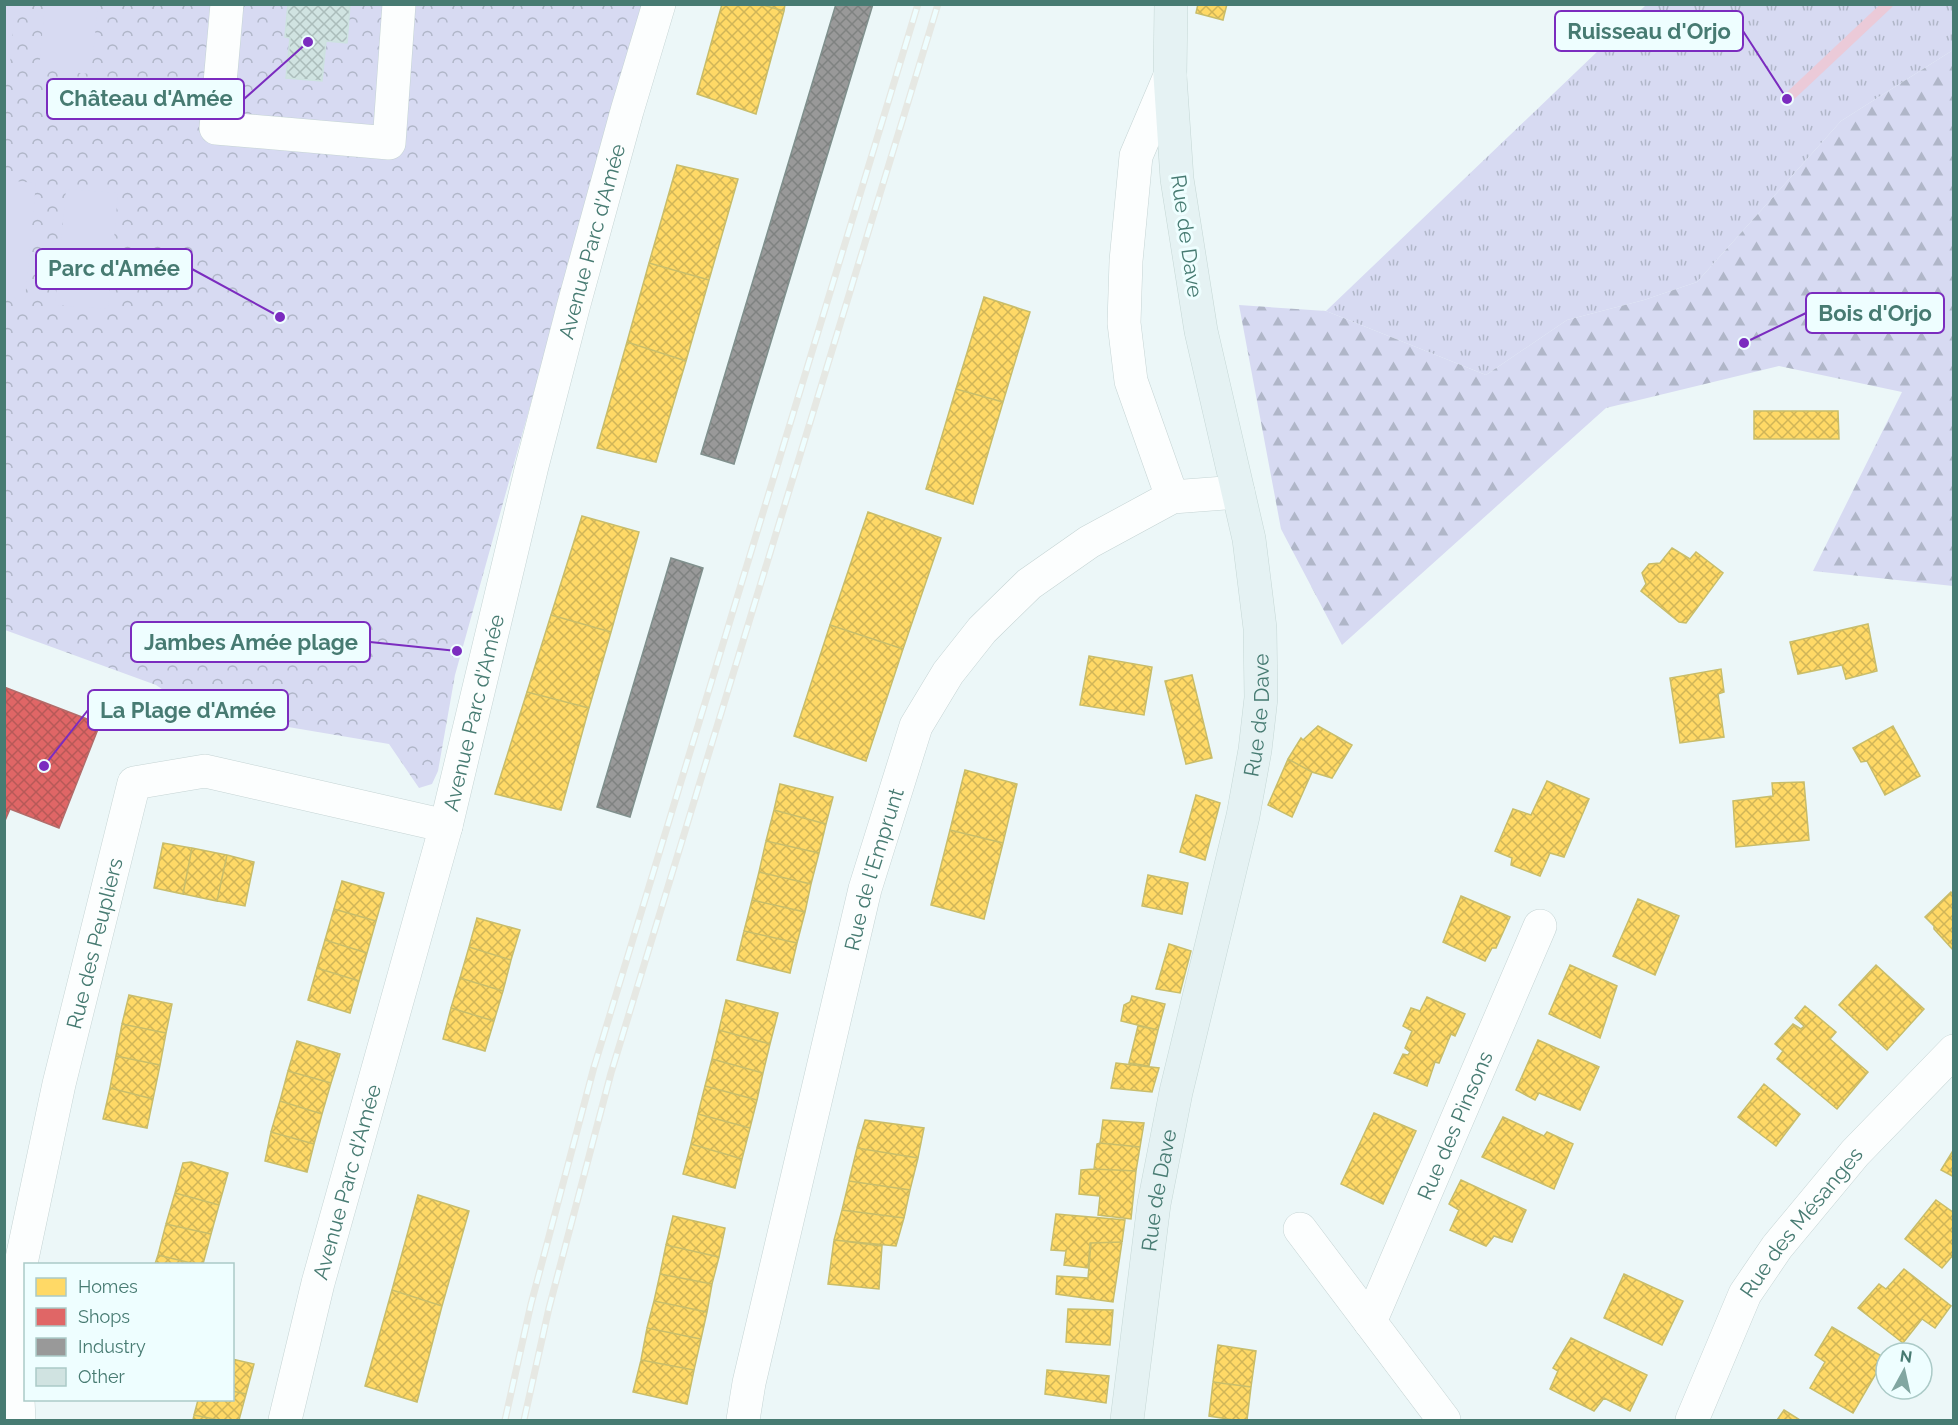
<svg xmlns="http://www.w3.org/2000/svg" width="1958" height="1425" font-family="Raleway,sans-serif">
<defs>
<pattern id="grass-tufts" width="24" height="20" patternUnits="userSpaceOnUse" patternTransform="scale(1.5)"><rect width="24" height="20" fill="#d7daf2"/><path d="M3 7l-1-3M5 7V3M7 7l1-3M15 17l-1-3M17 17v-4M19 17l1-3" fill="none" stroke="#b0b6c8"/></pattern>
<pattern id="forest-firs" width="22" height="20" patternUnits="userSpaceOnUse" patternTransform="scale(1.5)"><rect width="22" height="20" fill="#d7daf2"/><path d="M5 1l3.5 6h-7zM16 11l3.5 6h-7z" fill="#b0b6c8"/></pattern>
<pattern id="park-crowns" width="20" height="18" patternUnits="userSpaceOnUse" patternTransform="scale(1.5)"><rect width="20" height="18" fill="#d7daf2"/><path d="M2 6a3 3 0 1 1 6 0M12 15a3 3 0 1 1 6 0" fill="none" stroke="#b0b6c8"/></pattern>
<pattern id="homes-cross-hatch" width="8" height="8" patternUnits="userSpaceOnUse" patternTransform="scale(1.5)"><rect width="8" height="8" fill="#ffd966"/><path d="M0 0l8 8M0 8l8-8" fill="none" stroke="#d0b558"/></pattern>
<pattern id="shops-cross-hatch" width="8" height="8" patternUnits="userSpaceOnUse" patternTransform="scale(1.5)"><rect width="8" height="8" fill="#e06666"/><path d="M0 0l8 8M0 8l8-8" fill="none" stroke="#b75958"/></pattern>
<pattern id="industry-cross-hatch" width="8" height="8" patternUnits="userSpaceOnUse" patternTransform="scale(1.5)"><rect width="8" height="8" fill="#999"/><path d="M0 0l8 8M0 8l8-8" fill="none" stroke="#7f8281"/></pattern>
<pattern id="building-cross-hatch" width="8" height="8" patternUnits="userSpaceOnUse" patternTransform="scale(1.5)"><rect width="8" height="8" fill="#d0e3e1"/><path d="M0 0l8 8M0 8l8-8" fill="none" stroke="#abbdbb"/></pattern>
</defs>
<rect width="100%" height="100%" fill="#ecf7f8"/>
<!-- grass -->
<path fill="url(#grass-tufts)" d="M 1646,5 L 1953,5 L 1953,50 L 1841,121 L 1697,282 L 1644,300 L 1567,320 L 1486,375 L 1326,311 Z"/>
<!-- forest -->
<path fill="url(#forest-firs)" d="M 1953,50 L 1953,586 L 1813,571 L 1902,392 L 1779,366 L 1606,408 L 1342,645 L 1281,529 L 1239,305 L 1326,311 L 1486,375 L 1567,320 L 1644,300 L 1697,282 L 1841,121 Z"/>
<!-- park -->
<path fill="url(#park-crowns)" d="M 4,5 L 642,5 L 455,675 L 438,771 L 432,784 L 419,788 L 389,744 L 194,711 L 156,685 L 5,630 Z"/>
<!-- garden -->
<path fill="#d7daf2" d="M 4,5 L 15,5 L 10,64 L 5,64 Z
M 45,5 L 98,5 L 91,74 L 39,69 Z
M 4,180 L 36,183 L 25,299 L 5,297 Z
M 66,189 L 118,193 L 108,309 L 55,305 Z"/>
<!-- homes -->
<path fill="url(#homes-cross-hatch)" stroke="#c8bd6a" stroke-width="1.5" d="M 722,4 L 759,4 L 784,11 L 756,114 L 697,94 Z
M 759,4 L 785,4 L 784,11 Z
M 1198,4 L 1227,4 L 1223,20 L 1196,13 Z
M 677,165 L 738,179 L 709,280 L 649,263 Z
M 649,263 L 709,280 L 686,361 L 627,342 Z
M 984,297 L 1030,312 L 1003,402 L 956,389 Z
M 627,342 L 686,361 L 656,462 L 597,448 Z
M 956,389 L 1003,402 L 973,504 L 926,489 Z
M 1754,411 L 1838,411 L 1839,439 L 1754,439 Z
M 868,512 L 941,538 L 903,649 L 830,625 Z
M 582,516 L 639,532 L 611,632 L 551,615 Z
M 1672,548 L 1690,559 L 1696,552 L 1723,573 L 1686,623 L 1679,622 L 1641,591 L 1646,584 L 1642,573 L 1649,564 L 1660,563 Z
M 551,615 L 611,632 L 589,708 L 527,692 Z
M 1868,624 L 1877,671 L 1846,679 L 1842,665 L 1798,674 L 1790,642 Z
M 830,625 L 903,649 L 866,761 L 794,736 Z
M 1089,656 L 1152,667 L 1144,715 L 1080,705 Z
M 1721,669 L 1724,692 L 1718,694 L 1724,737 L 1680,743 L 1670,678 Z
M 1192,675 L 1212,758 L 1186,764 L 1165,681 Z
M 527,692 L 589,708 L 561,810 L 495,794 Z
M 1318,726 L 1352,745 L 1332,778 L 1312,772 L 1288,759 L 1301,738 L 1303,740 Z
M 1893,726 L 1920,776 L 1885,795 L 1867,761 L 1861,762 L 1853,748 Z
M 1288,759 L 1312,772 L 1292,817 L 1268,805 Z
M 965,770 L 1017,784 L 1003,843 L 950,830 Z
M 1547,781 L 1589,799 L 1564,857 L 1550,853 L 1540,876 L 1511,865 L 1512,858 L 1495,851 L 1513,809 L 1531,815 Z
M 1804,782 L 1809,840 L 1736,847 L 1733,801 L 1773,796 L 1772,783 Z
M 780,784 L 833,797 L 826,824 L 774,810 Z
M 1196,795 L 1220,803 L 1205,860 L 1180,852 Z
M 774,810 L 826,824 L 819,853 L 766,841 Z
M 950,830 L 1003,843 L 984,919 L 931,905 Z
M 766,841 L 819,853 L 811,884 L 759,872 Z
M 163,843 L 192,848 L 183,894 L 154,888 Z
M 192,848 L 227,855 L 217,901 L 183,894 Z
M 227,855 L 254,862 L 245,906 L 217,901 Z
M 759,872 L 811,884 L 805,912 L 752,900 Z
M 1148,875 L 1188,883 L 1182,914 L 1142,906 Z
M 342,881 L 384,893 L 376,921 L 334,909 Z
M 1951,892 L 1954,894 L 1954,951 L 1934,929 L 1934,926 L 1925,917 Z
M 1461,896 L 1510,917 L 1496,948 L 1492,948 L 1485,961 L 1443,942 Z
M 1638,899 L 1679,916 L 1655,975 L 1613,956 Z
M 752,900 L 805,912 L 797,943 L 744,931 Z
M 334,909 L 376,921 L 367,953 L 325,940 Z
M 477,918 L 520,930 L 511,960 L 469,947 Z
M 744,931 L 797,943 L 790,973 L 737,960 Z
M 325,940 L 367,953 L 359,981 L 317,968 Z
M 1169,944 L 1191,951 L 1180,993 L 1156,989 Z
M 469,947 L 511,960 L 503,991 L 460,978 Z
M 1570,965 L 1617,986 L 1600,1038 L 1549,1014 Z
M 1876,965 L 1924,1009 L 1887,1050 L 1839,1005 Z
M 317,968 L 359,981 L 350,1013 L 308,1000 Z
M 460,978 L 503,991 L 494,1021 L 451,1008 Z
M 129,995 L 172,1004 L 166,1033 L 122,1024 Z
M 1132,996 L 1165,1004 L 1158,1030 L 1121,1021 L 1124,1005 L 1130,1002 Z
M 1427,997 L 1465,1014 L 1455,1036 L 1451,1034 L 1439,1063 L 1435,1062 L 1427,1086 L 1394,1073 L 1403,1054 L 1408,1055 L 1410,1052 L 1405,1048 L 1412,1031 L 1403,1026 L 1411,1008 L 1420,1011 Z
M 726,1000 L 778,1013 L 770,1044 L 719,1030 Z
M 1805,1006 L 1836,1032 L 1830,1039 L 1868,1072 L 1837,1109 L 1777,1059 L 1783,1051 L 1775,1044 L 1793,1024 L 1801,1029 L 1804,1026 L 1795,1018 Z
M 451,1008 L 494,1021 L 485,1051 L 443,1039 Z
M 122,1024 L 166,1033 L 160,1065 L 116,1056 Z
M 1138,1026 L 1158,1030 L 1149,1066 L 1129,1063 Z
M 719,1030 L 770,1044 L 763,1073 L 712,1059 Z
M 1538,1040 L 1599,1067 L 1580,1110 L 1539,1093 L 1535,1100 L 1516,1090 Z
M 297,1041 L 340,1054 L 331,1083 L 288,1071 Z
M 116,1056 L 160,1065 L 153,1099 L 110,1088 Z
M 712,1059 L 763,1073 L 757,1100 L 705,1086 Z
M 1116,1063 L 1159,1068 L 1152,1092 L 1111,1088 Z
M 288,1071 L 331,1083 L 322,1114 L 280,1101 Z
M 1764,1084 L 1800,1114 L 1776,1146 L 1738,1117 Z
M 705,1086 L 757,1100 L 750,1128 L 698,1114 Z
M 110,1088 L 153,1099 L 147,1128 L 103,1119 Z
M 280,1101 L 322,1114 L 314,1144 L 271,1132 Z
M 1374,1113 L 1416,1131 L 1383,1204 L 1341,1184 Z
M 698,1114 L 750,1128 L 742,1159 L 691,1144 Z
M 1503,1117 L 1544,1136 L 1547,1132 L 1573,1144 L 1554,1189 L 1482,1157 Z
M 865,1120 L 924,1128 L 918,1158 L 857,1148 Z
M 1103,1120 L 1144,1123 L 1140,1147 L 1100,1143 Z
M 271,1132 L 314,1144 L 307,1172 L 265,1161 Z
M 1100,1143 L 1140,1147 L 1136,1171 L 1094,1169 L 1097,1144 Z
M 691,1144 L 742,1159 L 735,1188 L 683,1174 Z
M 857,1148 L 918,1158 L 910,1190 L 849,1181 Z
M 1954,1149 L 1954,1177 L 1941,1170 Z
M 191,1162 L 228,1173 L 219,1205 L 175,1193 L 183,1163 Z
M 1094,1169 L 1136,1171 L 1131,1219 L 1098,1215 L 1100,1196 L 1079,1194 L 1081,1170 Z
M 1461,1180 L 1526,1210 L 1512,1242 L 1494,1236 L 1486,1246 L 1450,1230 L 1459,1210 L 1449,1204 Z
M 849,1181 L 910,1190 L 904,1218 L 842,1210 Z
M 175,1193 L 219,1205 L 211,1234 L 166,1224 Z
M 418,1195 L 469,1211 L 442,1306 L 392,1290 Z
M 1936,1200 L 1954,1213 L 1954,1254 L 1942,1268 L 1905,1239 Z
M 842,1210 L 904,1218 L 896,1246 L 834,1240 Z
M 1056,1214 L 1125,1220 L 1122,1242 L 1090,1243 L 1088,1268 L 1064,1265 L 1066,1251 L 1051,1250 Z
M 673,1216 L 725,1228 L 719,1257 L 666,1245 Z
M 166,1224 L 211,1234 L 203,1264 L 195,1264 L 158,1255 Z
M 834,1240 L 882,1246 L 879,1289 L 828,1284 Z
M 1122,1242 L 1113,1302 L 1056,1294 L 1057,1276 L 1088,1278 L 1091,1243 Z
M 666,1245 L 719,1257 L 712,1284 L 660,1274 Z
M 158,1255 L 195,1264 L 155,1264 Z
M 1904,1269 L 1951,1306 L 1935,1328 L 1922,1319 L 1903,1343 L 1858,1308 L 1879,1284 L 1886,1289 Z
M 660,1274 L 712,1284 L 707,1312 L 654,1301 Z
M 1624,1274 L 1683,1301 L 1662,1345 L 1604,1318 Z
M 392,1290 L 442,1306 L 417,1402 L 365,1386 Z
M 654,1301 L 707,1312 L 701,1339 L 647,1328 Z
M 1068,1309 L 1113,1310 L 1110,1345 L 1066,1342 Z
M 1832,1327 L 1885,1358 L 1853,1413 L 1810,1388 L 1825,1362 L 1815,1355 Z
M 647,1328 L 701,1339 L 694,1370 L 641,1360 Z
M 1571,1338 L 1647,1375 L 1630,1411 L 1604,1398 L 1594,1411 L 1550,1389 L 1558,1371 L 1553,1368 Z
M 1218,1345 L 1256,1351 L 1251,1387 L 1213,1382 Z
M 232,1359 L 254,1364 L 246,1394 L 232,1391 Z
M 641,1360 L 694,1370 L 687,1404 L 633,1392 Z
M 1047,1370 L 1109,1376 L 1106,1403 L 1045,1394 Z
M 1213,1382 L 1251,1387 L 1247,1420 L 1234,1420 L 1209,1416 Z
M 232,1391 L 246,1394 L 239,1420 L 219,1420 L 194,1415 L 198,1400 L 232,1400 Z
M 1784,1410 L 1800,1420 L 1777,1420 Z
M 194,1415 L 219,1420 L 193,1420 Z"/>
<!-- shops -->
<path fill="url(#shops-cross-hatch)" stroke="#b26c6a" stroke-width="1.5" d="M 4,687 L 100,724 L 59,828 L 10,809 L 4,823 Z"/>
<!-- industry -->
<path fill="url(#industry-cross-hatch)" stroke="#80908d" stroke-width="1.5" d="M 836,4 L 873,4 L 734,464 L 701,454 Z
M 671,558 L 703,568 L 630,817 L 597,807 Z"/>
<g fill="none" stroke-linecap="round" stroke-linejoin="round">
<!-- stream -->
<path stroke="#ebcad8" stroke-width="10" d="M 1787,99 L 1888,4"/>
</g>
<!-- building -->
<path fill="url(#building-cross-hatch)" stroke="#cde2e0" stroke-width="1.5" d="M 288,4 L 350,4 L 347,43 L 326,41 L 322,81 L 286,78 L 290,38 L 285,37 Z"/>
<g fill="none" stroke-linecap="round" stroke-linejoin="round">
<!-- minor casing -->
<g stroke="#c5d4d4" stroke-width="34">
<g id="minor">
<path d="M 227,4 L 216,128 L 389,143 L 399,4"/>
<path d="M 1170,76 L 1136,156 L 1126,261 L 1124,323 L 1131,381 L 1172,497"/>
<path d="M 1300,1229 L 1444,1420"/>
<path id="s1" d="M 1370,1322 L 1540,926"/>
<path id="s2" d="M 19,1420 L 13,1301 L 59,1084 L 134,783 L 205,771 L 446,826"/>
<path id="s3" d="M 285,1420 L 318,1283 L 446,826 L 532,466 L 574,304 L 627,111 L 659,4"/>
<path id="s4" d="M 743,1420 L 749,1383 L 865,889 L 916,726 L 948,673 L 982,630 L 1029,584 L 1089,542 L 1172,497 L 1238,492"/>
<path id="s5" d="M 1692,1420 L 1745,1294 L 1777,1247 L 1855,1153 L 1954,1051"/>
</g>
</g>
<!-- major casing -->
<g stroke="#c5d7d5" stroke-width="34">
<g id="major">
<path id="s6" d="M 1127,1420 L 1154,1204 L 1176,1092 L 1243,816 L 1255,750 L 1261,698 L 1260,628 L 1249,539 L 1201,331 L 1177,179 L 1170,76 L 1171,4"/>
</g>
</g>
<!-- minor -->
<use href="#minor" stroke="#fcfefe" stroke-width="33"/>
<!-- major -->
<use href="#major" stroke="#e5f2f3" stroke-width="33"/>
<!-- rail casing -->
<g stroke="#e6e8e3" stroke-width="7">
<path id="rail" d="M 505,1420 L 531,1304 L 594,1067 L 918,4
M 524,1420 L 549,1308 L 611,1073 L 938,4"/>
</g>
<!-- rail -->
<use href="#rail" stroke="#eefeff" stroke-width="4.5" stroke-dasharray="14" stroke-linecap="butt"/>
</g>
<g text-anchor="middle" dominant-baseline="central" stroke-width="6" stroke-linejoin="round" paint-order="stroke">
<!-- street labels -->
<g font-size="21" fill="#477b72" stroke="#eefeff">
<text transform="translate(1187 236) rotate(82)">Rue de Dave</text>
<text stroke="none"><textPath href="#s3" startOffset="1218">Avenue Parc d'Amée</textPath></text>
<text stroke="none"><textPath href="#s3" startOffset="732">Avenue Parc d'Amée</textPath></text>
<text stroke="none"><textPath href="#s6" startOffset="718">Rue de Dave</textPath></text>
<text stroke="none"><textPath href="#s4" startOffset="566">Rue de l'Emprunt</textPath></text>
<text stroke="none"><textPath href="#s2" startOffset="486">Rue des Peupliers</textPath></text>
<text stroke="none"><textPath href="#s1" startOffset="214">Rue des Pinsons</textPath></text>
<text stroke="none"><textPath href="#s3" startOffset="246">Avenue Parc d'Amée</textPath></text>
<text stroke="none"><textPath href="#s6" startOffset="232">Rue de Dave</textPath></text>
<text stroke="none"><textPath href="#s5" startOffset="228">Rue des Mésanges</textPath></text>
</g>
</g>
<!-- callouts -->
<path fill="none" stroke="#7b2cbf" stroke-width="2" d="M1787 99L1743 31M308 42L244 99M280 317L192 269M1744 343L1806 313M457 651L370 642M44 766L88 710"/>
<g fill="#7b2cbf" stroke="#eefeff" stroke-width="2">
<circle cx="1787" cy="99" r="6"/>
<circle cx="308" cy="42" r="6"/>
<circle cx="280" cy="317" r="6"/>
<circle cx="1744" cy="343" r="6"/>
<circle cx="457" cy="651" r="6"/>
<circle cx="44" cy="766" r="6"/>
</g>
<g fill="#eefeff" stroke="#7b2cbf" stroke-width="2">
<rect x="1555" y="11" width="188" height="40" rx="6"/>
<rect x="47" y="79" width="197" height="40" rx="6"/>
<rect x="36" y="249" width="156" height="40" rx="6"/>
<rect x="1806" y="293" width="138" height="40" rx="6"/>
<rect x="131" y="622" width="239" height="40" rx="6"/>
<rect x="88" y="690" width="200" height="40" rx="6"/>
</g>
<g font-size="22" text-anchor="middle" font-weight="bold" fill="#477b72">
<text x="1649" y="39">Ruisseau d'Orjo</text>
<text x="146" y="106">Château d'Amée</text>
<text x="114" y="276">Parc d'Amée</text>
<text x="1875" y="321">Bois d'Orjo</text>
<text x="251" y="650">Jambes Amée plage</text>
<text x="188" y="718">La Plage d'Amée</text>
</g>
<!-- border -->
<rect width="1958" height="1425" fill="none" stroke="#477b72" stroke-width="12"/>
<!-- legend -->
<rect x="24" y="1263" width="210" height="138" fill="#eefeff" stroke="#abcac7" stroke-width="1.5"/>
<rect x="36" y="1278" width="30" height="18" fill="#ffd966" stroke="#abcac7" stroke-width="1.5"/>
<text x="78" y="1293" font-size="18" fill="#477b72">Homes</text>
<rect x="36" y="1308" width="30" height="18" fill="#e06666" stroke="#abcac7" stroke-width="1.5"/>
<text x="78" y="1323" font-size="18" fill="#477b72">Shops</text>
<rect x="36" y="1338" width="30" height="18" fill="#999999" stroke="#abcac7" stroke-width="1.5"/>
<text x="78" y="1353" font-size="18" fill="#477b72">Industry</text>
<rect x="36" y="1368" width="30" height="18" fill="#d0e3e1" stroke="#abcac7" stroke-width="1.5"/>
<text x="78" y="1383" font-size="18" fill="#477b72">Other</text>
<!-- north arrow -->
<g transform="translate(1904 1371) rotate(8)"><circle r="28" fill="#eefeff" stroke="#abcac7" stroke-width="1.5"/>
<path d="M0-4.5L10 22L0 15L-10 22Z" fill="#81a6a1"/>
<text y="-9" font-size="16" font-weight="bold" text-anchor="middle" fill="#477b72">N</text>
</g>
</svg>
